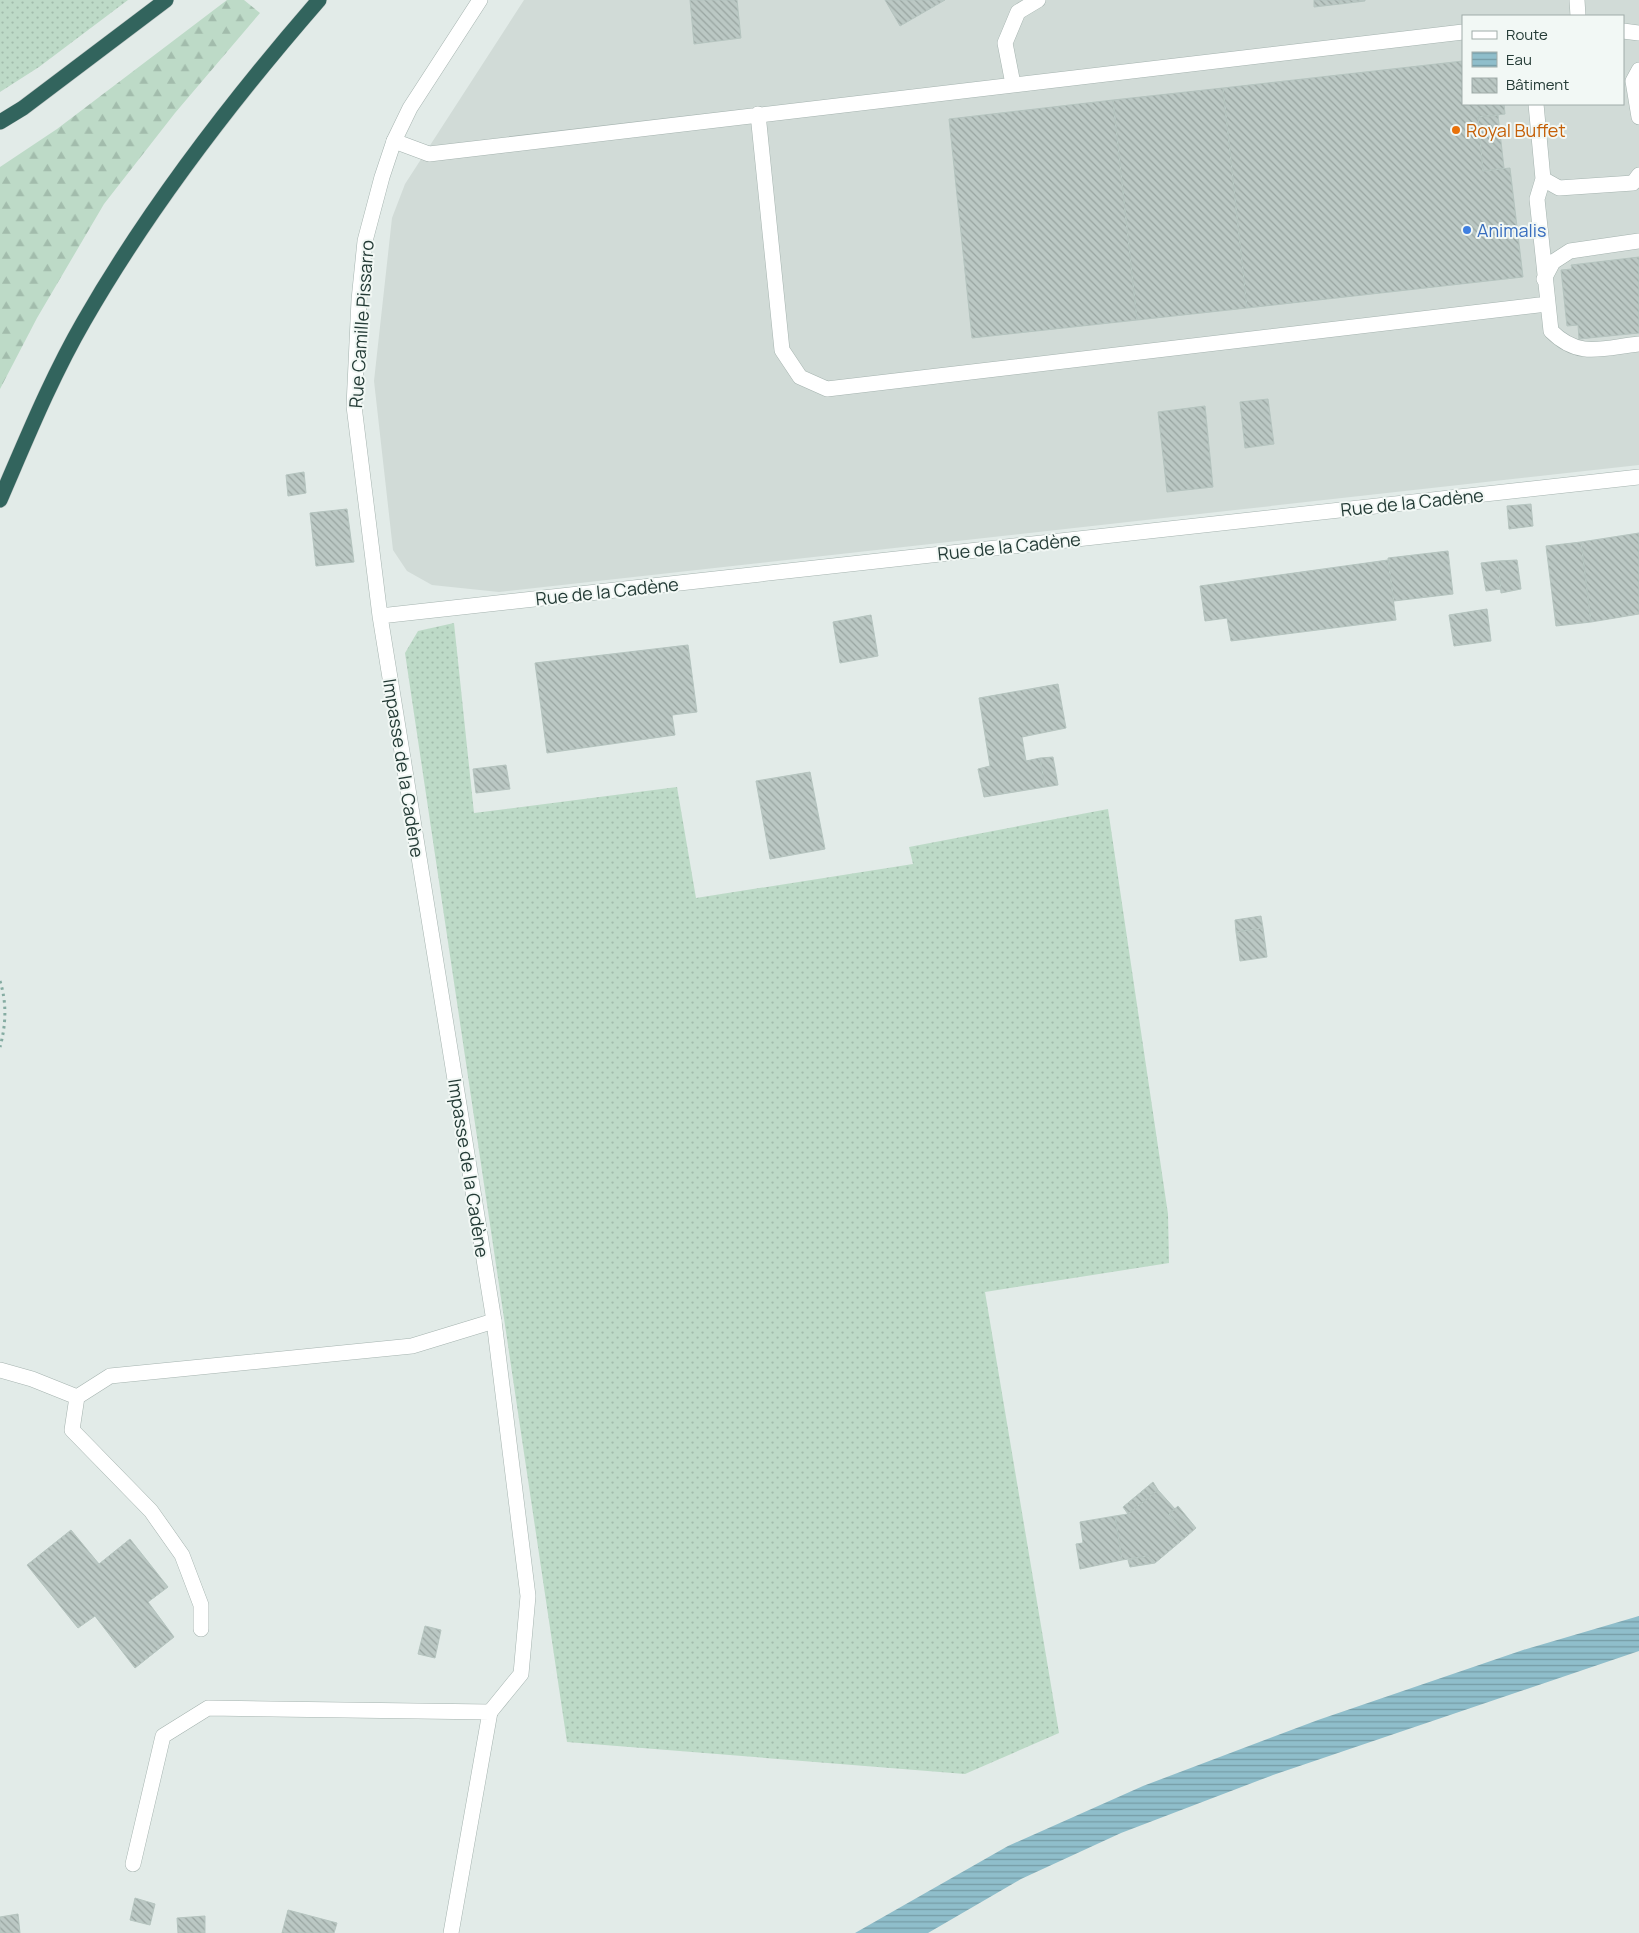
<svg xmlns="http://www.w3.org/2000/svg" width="1639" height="1933" font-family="Manrope,sans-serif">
<defs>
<pattern id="grass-dots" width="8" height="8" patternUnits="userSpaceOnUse" patternTransform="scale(1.25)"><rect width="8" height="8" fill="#bddac7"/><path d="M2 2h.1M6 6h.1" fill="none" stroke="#a2bcac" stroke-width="1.8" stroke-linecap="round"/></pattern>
<pattern id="forest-firs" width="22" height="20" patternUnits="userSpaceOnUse" patternTransform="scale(1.25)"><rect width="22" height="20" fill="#bddac7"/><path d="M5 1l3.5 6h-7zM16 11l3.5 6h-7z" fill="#a2bcac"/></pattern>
<pattern id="water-rules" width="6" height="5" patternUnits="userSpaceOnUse" patternTransform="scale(1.25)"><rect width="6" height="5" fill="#8fbecb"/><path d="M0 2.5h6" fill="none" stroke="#759ca6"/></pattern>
<pattern id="building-back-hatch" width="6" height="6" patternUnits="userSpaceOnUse" patternTransform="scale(1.25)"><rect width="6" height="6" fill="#bbc8c4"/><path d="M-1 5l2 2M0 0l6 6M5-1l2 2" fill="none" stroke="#98a4a0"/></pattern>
</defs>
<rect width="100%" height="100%" fill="#e2ebe8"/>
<!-- built -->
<path fill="#d1dbd7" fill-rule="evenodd" d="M 524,0 L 1639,0 L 1639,465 L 499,592 L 432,585 L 407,571 L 393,550 L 374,381 L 392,218 L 405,184 ZM 1463,16 L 1623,16 L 1623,104 L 1463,104 Z"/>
<!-- grass -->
<path fill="url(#grass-dots)" d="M 0,0 L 128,0 L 39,67 L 0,92 Z
M 454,623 L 474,813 L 677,787 L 696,898 L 913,864 L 909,847 L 1108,809 L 1168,1214 L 1169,1263 L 985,1292 L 1059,1733 L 965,1774 L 567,1742 L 405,653 L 418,631 Z"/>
<!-- forest -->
<path fill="url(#forest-firs)" d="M 227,0 L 244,0 L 260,13 L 175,113 L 104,204 L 37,318 L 0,389 L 0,167 L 57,129 Z"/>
<!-- water -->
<path fill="url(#water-rules)" d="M 1639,1616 L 1639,1651 L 1273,1775 L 1121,1833 L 1021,1879 L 928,1933 L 855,1933 L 1008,1846 L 1143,1786 L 1318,1720 L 1523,1650 Z"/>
<!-- building -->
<path fill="url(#building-back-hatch)" stroke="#b5c4bf" d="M 690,0 L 737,0 L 741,38 L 694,44 Z
M 885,0 L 945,0 L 900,26 Z
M 1314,0 L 1339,0 L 1340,4 L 1314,7 Z
M 1339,0 L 1365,0 L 1365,1 L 1340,4 Z
M 1463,61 L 1463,104 L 1504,104 L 1505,114 L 1478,117 L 1483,171 L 1510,168 L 1523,277 L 1247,308 L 1223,88 Z
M 1223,88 L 1247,308 L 1137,320 L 1113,100 Z
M 1113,100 L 1137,320 L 972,338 L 949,119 Z
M 1498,115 L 1504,168 L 1483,171 L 1478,117 Z
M 1639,257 L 1639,333 L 1579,339 L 1578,325 L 1567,326 L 1561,270 L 1572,269 L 1571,265 Z
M 1268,399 L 1274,444 L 1245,448 L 1240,402 Z
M 1205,406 L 1213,487 L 1167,492 L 1158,412 Z
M 304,472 L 306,493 L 288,496 L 286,475 Z
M 1531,504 L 1533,526 L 1509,529 L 1507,506 Z
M 347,509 L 354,562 L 316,566 L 310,513 Z
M 1639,533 L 1639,614 L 1591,622 L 1581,542 Z
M 1581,542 L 1591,622 L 1556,626 L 1546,546 Z
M 1448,551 L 1453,594 L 1394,601 L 1388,558 Z
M 1388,560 L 1396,620 L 1231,641 L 1227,618 L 1205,621 L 1200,586 Z
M 1517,560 L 1521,589 L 1501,593 L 1498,561 Z
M 1498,561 L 1501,589 L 1486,591 L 1481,563 Z
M 1487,609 L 1491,641 L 1454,646 L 1449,615 Z
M 871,615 L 878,656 L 840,663 L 833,622 Z
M 688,645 L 697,712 L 672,715 L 675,735 L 547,753 L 535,663 Z
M 1058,684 L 1066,728 L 1022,737 L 1026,761 L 1040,758 L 1045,787 L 984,797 L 978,769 L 990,766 L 979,698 Z
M 1053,757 L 1058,785 L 1045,787 L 1040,758 Z
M 506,765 L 510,789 L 476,793 L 473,769 Z
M 810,772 L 825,849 L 770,859 L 756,781 Z
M 1261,916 L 1263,928 L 1236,932 L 1235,920 Z
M 1263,928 L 1267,957 L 1240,961 L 1236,932 Z
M 1153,1482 L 1158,1490 L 1128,1514 L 1123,1507 Z
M 1158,1490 L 1175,1509 L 1169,1514 L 1187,1536 L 1155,1563 L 1148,1556 L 1122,1560 L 1115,1516 L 1128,1514 Z
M 1178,1506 L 1196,1528 L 1187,1536 L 1169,1514 Z
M 1115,1516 L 1122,1560 L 1080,1569 L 1076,1544 L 1083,1543 L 1080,1522 Z
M 71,1530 L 99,1564 L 130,1539 L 168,1587 L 148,1602 L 174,1637 L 135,1668 L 95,1616 L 78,1628 L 27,1565 Z
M 1148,1556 L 1155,1563 L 1130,1567 L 1128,1560 Z
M 425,1626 L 441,1630 L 435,1658 L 418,1654 Z
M 135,1898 L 155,1904 L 150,1925 L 130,1920 Z
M 288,1910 L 337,1923 L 334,1933 L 282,1933 Z
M 18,1914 L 20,1933 L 0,1933 L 0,1917 Z
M 205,1916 L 205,1933 L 178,1933 L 177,1918 Z"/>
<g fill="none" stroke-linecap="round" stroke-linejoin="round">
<!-- lane casing -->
<g stroke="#a5b3af" stroke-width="16">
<path id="lane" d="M 1577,0 L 1578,16
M 1623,31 L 1639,33
M 1639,70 L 1633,81 L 1639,117
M 1013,84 L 1005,43 L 1018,12 L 1038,0
M 1536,104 L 1543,179 L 1559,188 L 1633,183 L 1639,175
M 758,114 L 782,350 L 800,377 L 827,389 L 1547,304
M 394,141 L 429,154 L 1463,32
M 1543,179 L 1537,199 L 1551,331 C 1579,359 1602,348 1639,344
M 1544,279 L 1553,262 L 1570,251 L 1639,241
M 0,1370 L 32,1379 L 77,1397
M 201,1629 L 201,1605 L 182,1555 L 151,1511 L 72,1430 L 77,1397 L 110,1376 L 412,1346 L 494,1321
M 133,1864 L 163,1736 L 208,1708 L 490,1712 L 451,1933"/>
</g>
<!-- street casing -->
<g stroke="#a5b3af" stroke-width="16">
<path id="street" d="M 480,0 L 410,108 L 394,141 L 382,177 L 365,241 L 359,300 L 354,406 L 380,616 L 494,1321 L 528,1596 L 521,1674 L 490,1712
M 380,616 L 1639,477"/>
</g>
<!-- highway casing -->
<g stroke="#c2c8c7" stroke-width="16">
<path id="highway" d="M 0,122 L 23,108 L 166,0
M 0,500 C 26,440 51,378 84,321 C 150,206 232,100 319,0"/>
</g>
<!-- path -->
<path stroke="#85aca2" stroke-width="3" stroke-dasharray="2.5 4" stroke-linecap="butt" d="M 0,981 C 7,1003 6,1025 0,1047"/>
<!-- lane -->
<use href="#lane" stroke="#fff" stroke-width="15"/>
<!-- street -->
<use href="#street" stroke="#fff" stroke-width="15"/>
<!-- highway -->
<use href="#highway" stroke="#32645d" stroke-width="15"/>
</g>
<!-- markers -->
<circle fill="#e8710a" stroke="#f2f8f5" stroke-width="2" cx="1456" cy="130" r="5"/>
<circle fill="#3f7fe0" stroke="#f2f8f5" stroke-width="2" cx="1467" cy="230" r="5"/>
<g text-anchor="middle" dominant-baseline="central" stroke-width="4" stroke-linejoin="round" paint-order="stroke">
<!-- food labels -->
<g font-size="18" fill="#c56008" stroke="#f2f8f5" text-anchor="start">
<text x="1466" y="130">Royal Buffet</text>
</g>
<!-- shop labels -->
<g font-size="18" fill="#366cbe" stroke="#f2f8f5" text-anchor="start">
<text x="1477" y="230">Animalis</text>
</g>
<!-- street labels -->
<g font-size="18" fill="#243b36" stroke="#f2f8f5">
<text transform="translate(361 324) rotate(-86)">Rue Camille Pissarro</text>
<text transform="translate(1412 502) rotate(-6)">Rue de la Cadène</text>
<text transform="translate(1009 546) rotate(-6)">Rue de la Cadène</text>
<text transform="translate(607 591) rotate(-6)">Rue de la Cadène</text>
<text transform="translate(404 768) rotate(81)">Impasse de la Cadène</text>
<text transform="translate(469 1168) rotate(81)">Impasse de la Cadène</text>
</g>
</g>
<!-- legend -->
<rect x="1462" y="15" width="162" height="90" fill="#f2f8f5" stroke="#a0aca9"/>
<rect x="1472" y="31" width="25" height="8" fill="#ffffff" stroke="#a0aca9"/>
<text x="1506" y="40" font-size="15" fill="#243b36">Route</text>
<rect x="1472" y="52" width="25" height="15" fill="url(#water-rules)" stroke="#a0aca9"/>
<text x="1506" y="65" font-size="15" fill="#243b36">Eau</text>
<rect x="1472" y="78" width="25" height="15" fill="url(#building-back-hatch)" stroke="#a0aca9"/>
<text x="1506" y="90" font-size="15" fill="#243b36">Bâtiment</text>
</svg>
